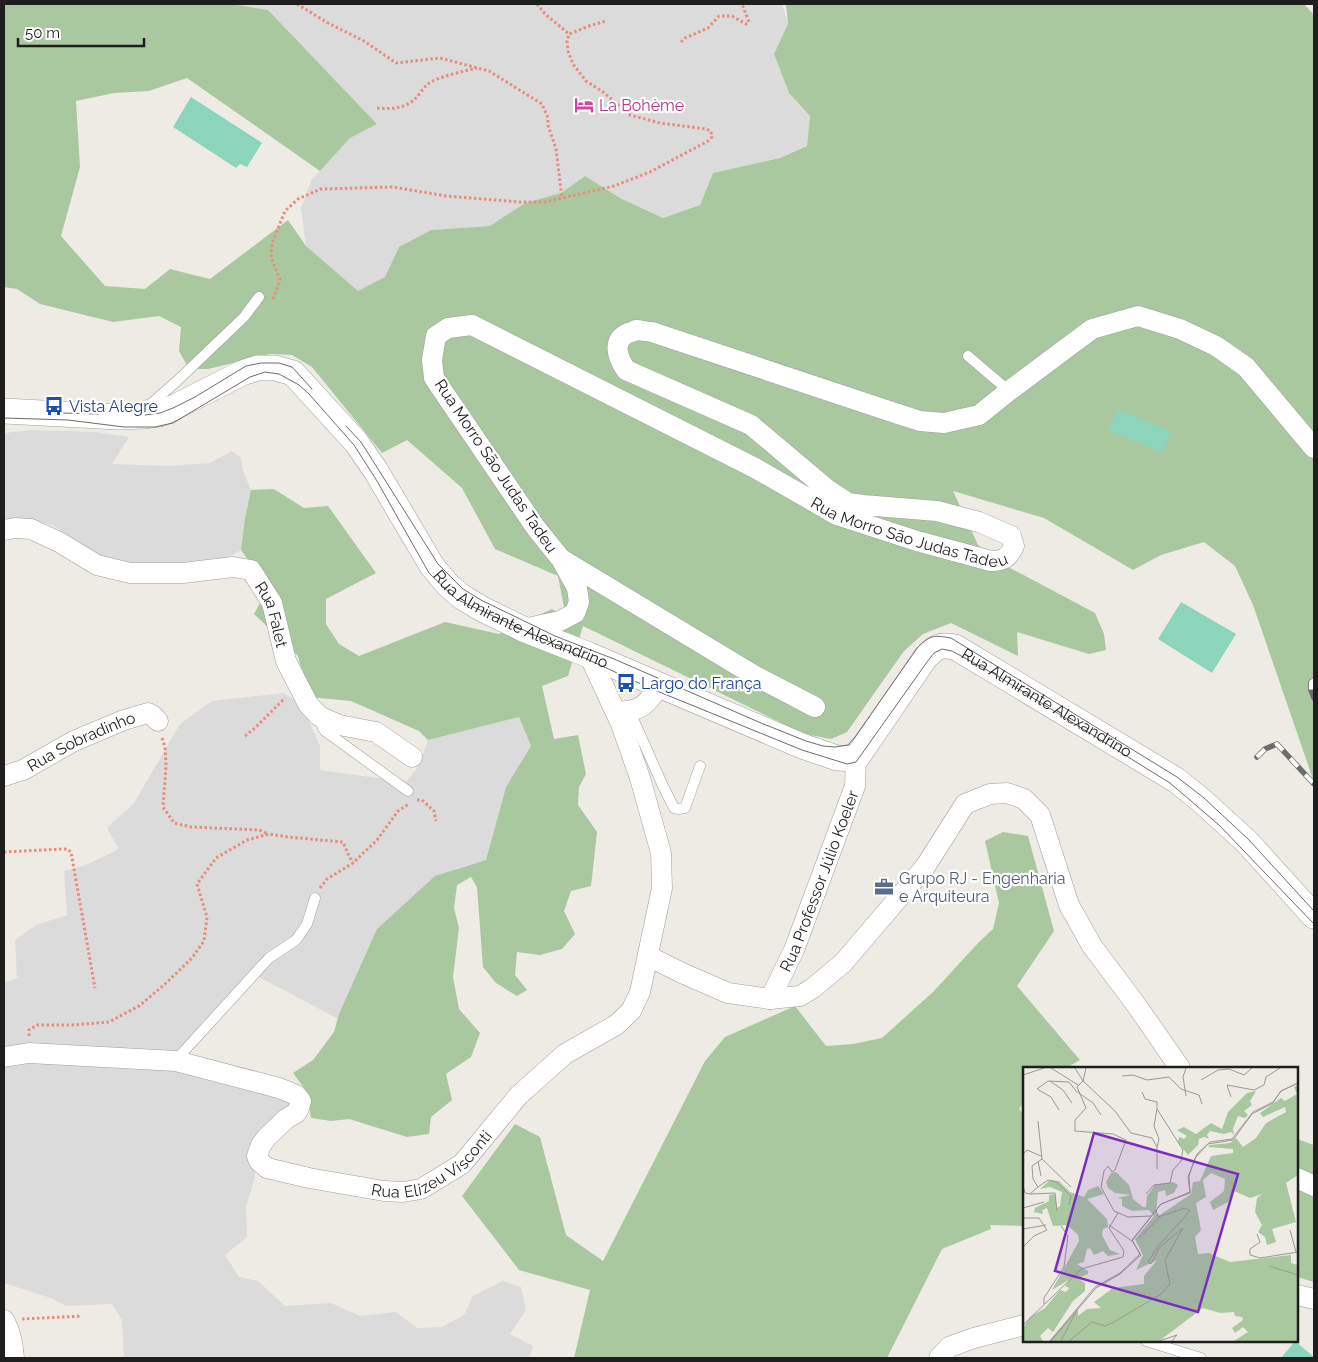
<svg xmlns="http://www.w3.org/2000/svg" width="1318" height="1362" font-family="Raleway,sans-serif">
<rect width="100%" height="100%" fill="#eeebe5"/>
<!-- residential -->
<path fill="#dcdbdb" d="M 231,4 L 782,4 L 788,24 L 774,54 L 789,93 L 810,116 L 807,146 L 780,158 L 713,173 L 700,205 L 663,218 L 620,198 L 585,176 L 561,193 L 525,203 L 490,226 L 431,230 L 399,247 L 385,278 L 358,292 L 306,246 L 301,208 L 312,179 L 350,138 L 377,124 L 268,10 Z
M 31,430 L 94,432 L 129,437 L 112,464 L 170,466 L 210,463 L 232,451 L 241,458 L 243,471 L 251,490 L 245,518 L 241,550 L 209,568 L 107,562 L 80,546 L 53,525 L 22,519 L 4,522 L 4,433 Z
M 284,693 L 302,705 L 320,746 L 320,770 L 406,782 L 418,767 L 428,740 L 519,717 L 531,746 L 531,748 L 506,787 L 486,860 L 455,869 L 344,1022 L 257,976 L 183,1047 L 175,1053 L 99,1050 L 33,1043 L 4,1049 L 4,983 L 17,978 L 15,940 L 36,925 L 67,915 L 64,871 L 86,865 L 119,849 L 107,828 L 134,803 L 180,724 L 212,701 Z
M 45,1057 L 217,1074 L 297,1105 L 257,1164 L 253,1184 L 246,1206 L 247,1237 L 225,1255 L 239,1277 L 258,1281 L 285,1306 L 331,1303 L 360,1316 L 396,1312 L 417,1328 L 442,1327 L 464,1315 L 473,1296 L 503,1281 L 521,1287 L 526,1310 L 510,1334 L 533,1346 L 529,1358 L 124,1358 L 122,1320 L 112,1304 L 66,1306 L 51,1298 L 4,1283 L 4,1062 Z"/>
<!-- forest -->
<path fill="#a9c89f" d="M 4,4 L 231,4 L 268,10 L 377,124 L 350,138 L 320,171 L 187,78 L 149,91 L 114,93 L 76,101 L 80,167 L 61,236 L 105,286 L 145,289 L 170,269 L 210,279 L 288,220 L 306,246 L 358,291 L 385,277 L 399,247 L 431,230 L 490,226 L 525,203 L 561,193 L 585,176 L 620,198 L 663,218 L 700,205 L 713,173 L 780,158 L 807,146 L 810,116 L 789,93 L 774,54 L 788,24 L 786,4 L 1304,4 L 1314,15 L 1314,782 L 1253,605 L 1235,566 L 1204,542 L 1161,555 L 1133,570 L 1044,518 L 953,491 L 978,545 L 997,561 L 1095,613 L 1104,634 L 1106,650 L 1089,654 L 1017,632 L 1018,656 L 951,623 L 923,634 L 904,651 L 847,732 L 831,739 L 804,734 L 583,626 L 568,676 L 542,686 L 554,739 L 578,735 L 586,774 L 579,787 L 578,805 L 597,832 L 591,886 L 571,891 L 564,911 L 575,934 L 562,949 L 540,955 L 517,952 L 515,975 L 527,990 L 517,996 L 496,983 L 483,967 L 477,887 L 471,877 L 457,885 L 454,908 L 459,928 L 453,977 L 459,1009 L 480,1033 L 471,1057 L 446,1074 L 452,1100 L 431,1117 L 429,1134 L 407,1137 L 349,1119 L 331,1121 L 311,1118 L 307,1092 L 293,1073 L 313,1060 L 334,1032 L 339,1014 L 377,929 L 435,876 L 486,860 L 506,787 L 531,746 L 519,717 L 428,740 L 419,731 L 351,701 L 309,697 L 298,656 L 254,614 L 268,588 L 241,550 L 245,518 L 251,490 L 274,489 L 304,508 L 328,506 L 376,573 L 326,599 L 326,624 L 339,644 L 359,656 L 445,622 L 499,634 L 552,609 L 566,618 L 558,576 L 495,549 L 462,488 L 407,440 L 382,453 L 312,367 L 292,355 L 270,354 L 208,369 L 189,369 L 179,351 L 181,327 L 159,316 L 113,322 L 40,304 L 17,289 L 4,287 Z
M 1003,832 L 1028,836 L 1054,931 L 1017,986 L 1080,1060 L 1066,1068 L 1024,1068 L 1024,1102 L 1019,1109 L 1024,1114 L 1024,1226 L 990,1225 L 991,1229 L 942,1249 L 887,1358 L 574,1358 L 590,1290 L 519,1270 L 462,1196 L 515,1124 L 540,1137 L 566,1235 L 603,1261 L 705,1061 L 725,1037 L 795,1006 L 826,1046 L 853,1044 L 882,1038 L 934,991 L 978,943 L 993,929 L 999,903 L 985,841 Z
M 1297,1139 L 1314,1145 L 1314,1282 L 1297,1277 Z"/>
<!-- pitch -->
<path fill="#8dd4bc" d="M 191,97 L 262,143 L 247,167 L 240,164 L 236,168 L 173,127 Z
M 1118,410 L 1171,431 L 1163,453 L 1108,430 Z
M 1181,602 L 1236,634 L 1212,673 L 1158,639 Z
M 1295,1341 L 1314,1357 L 1314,1358 L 1281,1358 Z"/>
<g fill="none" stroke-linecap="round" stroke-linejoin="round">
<!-- service casing -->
<g stroke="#9f9f9f" stroke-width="11">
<path id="service" d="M 968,356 L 1009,391
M 141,408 L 152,403 L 177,381 L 244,317 L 259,297
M 630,712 L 663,786 L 674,808 L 678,809 L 685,808 L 700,766
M 319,717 L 323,728 L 325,731 L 408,791
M 176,1061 L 185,1050 L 269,958 L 296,940 L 307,924 L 315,898
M 1146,1341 L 1201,1358"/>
</g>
<!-- minor casing -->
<g stroke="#9f9f9f" stroke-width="21">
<g id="minor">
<path id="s1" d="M 4,530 L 15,528 L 31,529 L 59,542 L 97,565 L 130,573 L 183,573 L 233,567 L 251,570 L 272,603 L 286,661 L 308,704 L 319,716 L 339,725 L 376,732 L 412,757"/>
<path d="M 563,560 L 757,677 L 815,707"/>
<path id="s2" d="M 523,629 L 560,621 L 575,613 L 579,602 L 577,588 L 561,559 L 536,528 L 434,378 L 432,360 L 436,336 L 448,328 L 472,325 L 755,468 L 837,515 L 917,541 L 991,561 C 1004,561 1008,558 1014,546 L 1011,536 L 979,522 L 937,511 L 863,505 L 848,503 L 828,490 L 751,425 L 626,370 C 618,358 611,341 628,333 C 630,333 634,331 636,330 C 641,330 647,332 652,332 L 895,413 L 920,421 L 944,423 L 979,415 L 1009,391 L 1092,329 L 1138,316 L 1180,329 L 1216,346 L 1246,367 L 1314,448"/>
<path d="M 616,712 C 643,711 644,706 660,686"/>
<path id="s3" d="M 4,776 L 23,770 L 74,741 L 124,720 L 148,713 L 152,715 L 158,721"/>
<path d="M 648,956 L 682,973 L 728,993 L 770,999 L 800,996 L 813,988 L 843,963 L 925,867 L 965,804 L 990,794 L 1007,793 L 1024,799 L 1040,815 L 1069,905 L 1092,946 L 1137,1006 L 1180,1068"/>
<path id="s4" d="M 770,999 L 794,950 L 855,786 L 856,759"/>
<path id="s5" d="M 4,1057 L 29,1053 L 176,1061 L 279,1088 L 296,1095 L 301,1101 L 299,1108 L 296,1113 L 286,1119 L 267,1137 L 261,1145 L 257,1156 L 259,1161 L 267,1168 L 309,1178 L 384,1191 L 403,1192 L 421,1189 L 462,1164 L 519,1095 L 565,1054 L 616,1025 L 631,1011 L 640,992 L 662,888 L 661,853 L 640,778 L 621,724 L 589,655"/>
<path d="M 1297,1178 L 1314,1186"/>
<path d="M 1297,1295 L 1314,1299"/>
<path d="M 4,1320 C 11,1332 13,1344 14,1358"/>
<path d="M 939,1358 L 949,1347 L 974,1338 L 1024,1325"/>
</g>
</g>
<!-- tertiary casing -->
<g stroke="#9f9f9f" stroke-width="26">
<g id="tertiary">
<path id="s6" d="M 4,411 L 119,417 L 143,416 L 159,414 L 177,406 L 242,373 L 257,368 L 275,368 L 293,373 L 356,442 L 376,471 L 432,566 L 448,585 L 462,597 L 482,609 L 523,629 L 589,655 L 802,746 L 837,758 L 856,759 L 925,658 C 936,647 939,644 955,647 L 1176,780 L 1202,801 L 1247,842 L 1314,916"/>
</g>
</g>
<!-- path -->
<path stroke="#e98c7b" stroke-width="3" stroke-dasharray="2.5 2.5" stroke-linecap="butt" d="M 297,4 L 328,23 L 364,41 L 396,63 L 440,58 L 489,71 L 542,104 L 548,118 L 548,125 L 556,149 L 562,198
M 537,4 L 545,14 L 569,34
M 681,42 L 685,38 L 708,28 L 719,16 L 732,16 L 746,24 L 749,22 L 742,4
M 377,108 C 391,109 404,109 415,99 C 419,95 423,88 428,84 C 436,77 465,71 477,68
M 273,299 L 280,280 L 271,257 L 271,253 L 273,241 L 285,211 L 298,199 L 321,189 L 393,187 L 446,196 L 520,202 L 545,202 L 614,186 L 650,172 L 708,141 L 712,137 L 711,131 L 706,129 L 660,123 L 630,115 L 603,92 L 586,81 L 573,64 L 568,51 L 567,41 L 569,34 L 589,26 L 606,21
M 245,736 L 255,728 L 285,698
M 162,738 L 165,747 L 166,766 L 163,807 L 174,823 L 191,827 L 259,830 L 268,834
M 417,800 L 422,800 L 434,811 L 436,821
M 4,852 L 63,849 L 67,849 L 71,852 L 95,988
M 320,888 L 327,879 L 353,863 L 377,840 L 398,811 L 409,804
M 29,1036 L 29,1030 L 37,1025 L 72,1025 L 109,1022 L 139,1006 L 164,985 L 192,958 L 204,941 L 207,917 L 197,884 L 216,858 L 247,840 L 269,834 L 288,837 L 343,842 L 349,856 L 353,863
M 22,1319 L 82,1316"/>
<!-- service -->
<use href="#service" stroke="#fff" stroke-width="10"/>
<!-- minor -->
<use href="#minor" stroke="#fff" stroke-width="20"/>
<!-- tertiary -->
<use href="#tertiary" stroke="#fff" stroke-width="25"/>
<!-- tram -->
<path stroke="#6c6c6c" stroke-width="1" d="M 61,413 L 99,414
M 145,415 L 160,413 L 173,408 L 195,397 L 246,366 L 261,363 L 279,363 L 292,367 L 312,389
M 4,418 L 68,420 L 124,427 L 155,427 L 173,423 L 250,377 L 265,372 L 279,374 L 299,385 L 309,394 L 354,445 L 377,481 L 429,573 L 456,599 L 652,689 L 802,750 L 847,764 L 856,762 L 927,662 L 934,653 L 942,649 L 952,651 L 996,675 L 1170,783 L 1219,825 L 1314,924
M 346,426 L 361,442 L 438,564 L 463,589 L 481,600 L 555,636 L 614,659 L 761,723 L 806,741 L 823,746 L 835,747 L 848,745 L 855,737 L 918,647 C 930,635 934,635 951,638 L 1177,777 L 1204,798 L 1249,840 L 1314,911"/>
<!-- rail casing -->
<g stroke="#6c6c6c" stroke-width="5.5">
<path id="rail" d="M 1314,680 L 1311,682 L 1311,690 L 1314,698
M 1257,757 L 1265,749 L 1277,744 L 1314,784"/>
</g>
<!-- rail -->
<use href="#rail" stroke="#fff" stroke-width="4" stroke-dasharray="11" stroke-linecap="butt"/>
</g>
<!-- icons -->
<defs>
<g id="hotel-bare" transform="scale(1.5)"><path d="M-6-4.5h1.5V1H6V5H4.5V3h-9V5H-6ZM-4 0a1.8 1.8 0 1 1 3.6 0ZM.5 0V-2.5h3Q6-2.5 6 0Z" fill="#d1479c" stroke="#fff" stroke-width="2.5" paint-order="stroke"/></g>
<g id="bus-bare" transform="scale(1.5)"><path d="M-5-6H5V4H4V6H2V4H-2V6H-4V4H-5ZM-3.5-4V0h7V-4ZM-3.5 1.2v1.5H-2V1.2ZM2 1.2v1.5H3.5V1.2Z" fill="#1a4fb4" stroke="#fff" stroke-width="2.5" paint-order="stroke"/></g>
<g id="office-bare" transform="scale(1.5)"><path d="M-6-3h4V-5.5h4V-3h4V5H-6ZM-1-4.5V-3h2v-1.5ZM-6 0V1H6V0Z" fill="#5c6f8a" stroke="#fff" stroke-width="2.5" paint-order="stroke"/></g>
</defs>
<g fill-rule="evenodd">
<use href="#hotel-bare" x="584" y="105"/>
<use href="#bus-bare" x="54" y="406"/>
<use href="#bus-bare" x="626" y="683"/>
<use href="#office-bare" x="884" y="887"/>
</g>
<g text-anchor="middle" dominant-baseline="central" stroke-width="4.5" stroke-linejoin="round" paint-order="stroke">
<!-- hotel labels -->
<g font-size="16" fill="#b23c85" stroke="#fff" text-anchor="start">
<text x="599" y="105">La Bohème</text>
</g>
<!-- transit labels -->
<g font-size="16" fill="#164399" stroke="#fff" text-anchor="start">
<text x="69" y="406">Vista Alegre</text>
<text x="641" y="683">Largo do França</text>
</g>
<!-- street labels -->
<g font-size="16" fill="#1e1e1e" stroke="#fff">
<text transform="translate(496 466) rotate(56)">Rua Morro São Judas Tadeu</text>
<text stroke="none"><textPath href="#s2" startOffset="902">Rua Morro São Judas Tadeu</textPath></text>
<text stroke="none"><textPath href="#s1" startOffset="308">Rua Falet</textPath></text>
<text stroke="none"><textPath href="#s6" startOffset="645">Rua Almirante Alexandrino</textPath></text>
<text stroke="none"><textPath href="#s6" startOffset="1274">Rua Almirante Alexandrino</textPath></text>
<text stroke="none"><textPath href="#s3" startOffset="85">Rua Sobradinho</textPath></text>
<text stroke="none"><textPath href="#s4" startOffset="128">Rua Professor Júlio Koeler</textPath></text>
<text stroke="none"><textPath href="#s5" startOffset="570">Rua Elizeu Visconti</textPath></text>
</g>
<!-- service labels -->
<g font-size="16" fill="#4e5e75" stroke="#fff" text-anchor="start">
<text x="899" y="878">Grupo RJ - Engenharia<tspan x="899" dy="18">e Arquiteura</tspan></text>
</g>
</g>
<!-- overview -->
<g transform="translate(1023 1067)">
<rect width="275" height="275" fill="#eeebe5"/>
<path d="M 275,18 L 275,108 L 263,116 L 273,155 L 249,162 L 253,175 L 244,178 L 242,170 L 235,165 L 239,158 L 232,145 L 234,131 L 239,127 L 227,131 L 211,124 L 205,135 L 190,143 L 187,135 L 201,124 L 202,112 L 188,106 L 180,113 L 183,130 L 173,136 L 178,163 L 172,170 L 175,187 L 186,186 L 207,195 L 268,188 L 268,196 L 275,198 L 275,274 L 211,274 L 225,265 L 220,260 L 212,266 L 209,261 L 220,253 L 219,250 L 212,249 L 211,245 L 197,246 L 180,241 L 136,274 L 26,274 L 55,243 L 55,249 L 64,242 L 78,241 L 71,235 L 90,221 L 121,217 L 121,209 L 134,193 L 113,203 L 120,188 L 112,172 L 131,149 L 126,143 L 109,144 L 99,139 L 99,132 L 94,131 L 108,128 L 92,126 L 85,121 L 83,115 L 88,106 L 93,105 L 106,118 L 110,132 L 120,140 L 123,140 L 124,129 L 132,118 L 150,115 L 155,118 L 151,126 L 143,129 L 142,123 L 135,125 L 133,147 L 137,148 L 168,127 L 170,115 L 177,114 L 188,89 L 210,86 L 210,82 L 185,80 L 187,78 L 207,76 L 213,71 L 220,80 L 233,71 L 243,56 L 263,45 L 262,40 L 240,50 L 237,46 L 258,31 L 262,34 L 274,27 L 271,20 ZM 233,24 L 227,34 L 229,38 L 221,44 L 225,48 L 222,51 L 215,49 L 210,62 L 211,68 L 208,65 L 201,67 L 187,64 L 184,68 L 186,72 L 181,70 L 176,72 L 175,78 L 165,88 L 155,75 L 156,70 L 161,72 L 164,69 L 154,63 L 161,60 L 173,67 L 188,56 L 199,62 L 205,45 L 224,26 ZM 27,113 L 36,114 L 47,125 L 61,130 L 65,123 L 75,119 L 81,127 L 64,132 L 84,152 L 85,160 L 80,162 L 79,168 L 87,183 L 97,187 L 85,189 L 80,184 L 71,188 L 67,181 L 64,182 L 61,195 L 54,197 L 65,204 L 65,207 L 54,211 L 62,216 L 62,224 L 50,234 L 30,265 L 25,261 L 17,269 L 20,274 L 0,274 L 0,261 L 7,250 L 22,241 L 37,223 L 43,225 L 46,221 L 42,219 L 47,212 L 29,223 L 56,174 L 55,168 L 44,158 L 30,159 L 24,141 L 19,143 L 20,147 L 11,145 L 12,141 L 26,134 L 26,128 L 32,127 L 34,141 L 37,139 L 39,125 L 27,120 L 17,122 Z" fill="#a9c89f"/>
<path fill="none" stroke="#9b9995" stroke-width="1" d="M 28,1 L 55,18M 52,1 L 60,14 L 92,44 L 108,66 L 129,71 L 134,80 L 136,72 L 131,59 L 134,42 L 160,83M 63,1 L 60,14 L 54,20 L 63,41 L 52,53 L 52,64 L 90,67 L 103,73 L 92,103 L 89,105 L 85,99 L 81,104 L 78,120 L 91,144 L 105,150 L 128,149M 163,1 L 160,10 L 163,29M 0,8 L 21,1M 99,9 L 110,8 L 124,13 L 146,10 L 158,22 L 176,28 L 179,37M 178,13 L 195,3 L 206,2 L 221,8 L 229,1M 27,14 L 40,23 L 49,36M 119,25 L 122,32 L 134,35 L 134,42M 208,30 L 204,18 L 231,23 L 241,18 L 243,10 L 257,1M 36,43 L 28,30 L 14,22 L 25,14 L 46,15 L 53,24 L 70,36 L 78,48M 15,54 L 19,92M 134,80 L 134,102M 0,87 L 4,83 L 18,89M 19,92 L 48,120M 15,94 L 18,109M 0,119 L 2,126 L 7,127 L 15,120 L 10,112 L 9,99 L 19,92M 15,120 L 25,113 L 33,115 L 48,129 L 46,138M 7,127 L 32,126 L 34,144M 123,127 L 131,118 L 147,116 L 150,103 L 158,94 L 160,82M 0,141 L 21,135M 0,151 L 16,151 L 24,163 L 11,169 L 1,179M 0,162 L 23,158M 267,163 L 273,185M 234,167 L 237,175 L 227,182 L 227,188 L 237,191 L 275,185M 116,171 L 137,150M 109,174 L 138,137 L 167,126 L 166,109 L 172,91 L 185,77 L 210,73 L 229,47 L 250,36 L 258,24 L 275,16M 246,199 L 275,208M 21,237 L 21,231 L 41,200 L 45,169 L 38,159M 0,258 L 58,202 L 100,190 L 101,184 L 86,161 L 95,146M 27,274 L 72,220 L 97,206 L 117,187 L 109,173 L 138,137 L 167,125 L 165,110 L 174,87 L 187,75 L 209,72 L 230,45 L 250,35 L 258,24 L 275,16M 28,274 L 73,221 L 97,207 L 118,188 L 109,174 L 86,158M 38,274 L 54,243M 46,274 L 69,255 L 82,259 L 91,255 L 138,227 L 147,217 L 142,193 L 160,161 L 136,181 L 128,197 L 125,195 L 135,179 L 167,144 L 162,141 L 135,150 L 133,143M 136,274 L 154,268 L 149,274"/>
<path fill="#7b2cbf" fill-opacity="0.15" stroke="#7b2cbf" stroke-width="2.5" d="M 71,66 L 215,107 L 175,245 L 32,204 Z"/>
<rect width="275" height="275" fill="none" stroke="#1e1e1e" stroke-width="2.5"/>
</g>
<!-- border -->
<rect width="1318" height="1362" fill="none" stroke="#1e1e1e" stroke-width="10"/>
<!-- scale -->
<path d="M18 38v8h126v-8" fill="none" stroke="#1e1e1e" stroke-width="2.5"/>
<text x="25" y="38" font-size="15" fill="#1e1e1e" stroke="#ffffff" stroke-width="4" paint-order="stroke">50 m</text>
</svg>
